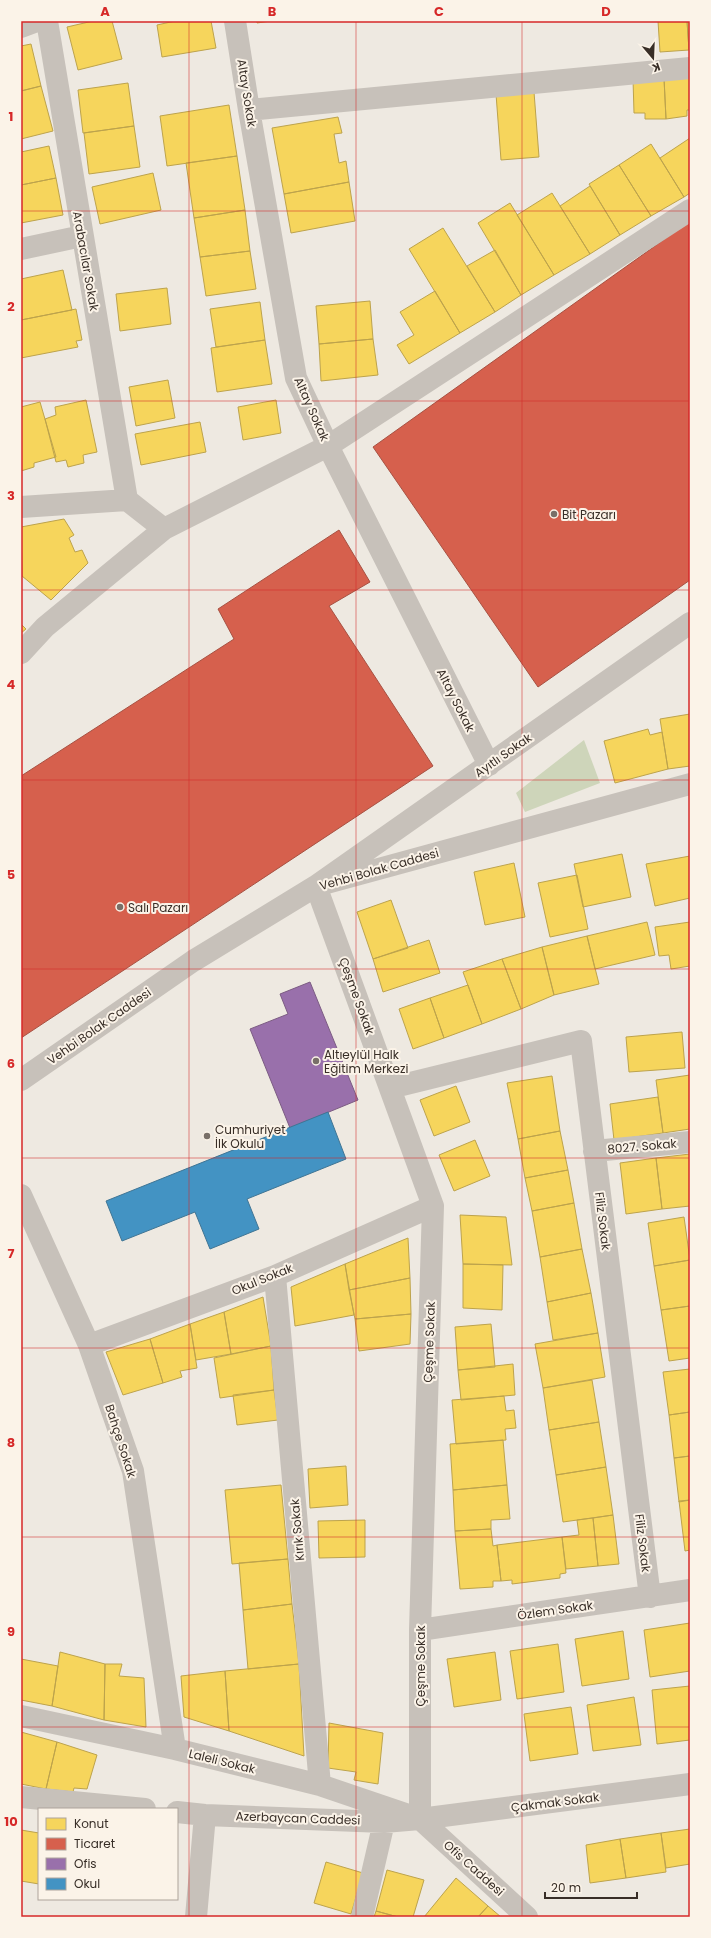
<svg xmlns="http://www.w3.org/2000/svg" width="711" height="1938" font-family="Poppins,sans-serif">
<rect width="100%" height="100%" fill="#eee9e1"/>
<!-- green -->
<path fill="#ced5ba" d="M 584,740 L 600,783 L 525,812 L 516,793 Z"/>
<!-- homes -->
<path fill="#f6d55c" stroke="#bda34c" d="M 93,21 L 112,21 L 122,59 L 78,70 L 67,27 Z
M 175,21 L 211,21 L 216,48 L 162,57 L 157,25 Z
M 257,21 L 271,21 L 257,23 Z
M 658,21 L 687,21 L 689,50 L 660,52 Z
M 687,21 L 690,21 L 690,50 L 689,50 Z
M 31,44 L 41,86 L 21,91 L 21,46 Z
M 664,78 L 690,78 L 690,110 L 687,110 L 687,116 L 666,119 Z
M 664,78 L 666,119 L 645,119 L 645,113 L 634,113 L 633,79 Z
M 128,83 L 134,126 L 83,133 L 78,90 Z
M 41,86 L 53,131 L 21,139 L 21,91 Z
M 534,92 L 539,157 L 501,160 L 496,94 Z
M 229,105 L 237,156 L 167,166 L 160,116 Z
M 338,117 L 342,133 L 334,134 L 339,163 L 346,161 L 349,182 L 284,194 L 272,128 Z
M 134,126 L 140,167 L 89,174 L 84,133 Z
M 690,138 L 690,193 L 684,197 L 660,158 Z
M 651,144 L 684,197 L 651,216 L 619,165 Z
M 49,146 L 56,178 L 21,185 L 21,152 Z
M 237,156 L 245,210 L 194,218 L 186,163 Z
M 619,165 L 651,216 L 620,235 L 589,184 Z
M 153,173 L 161,210 L 100,224 L 92,187 Z
M 56,178 L 63,215 L 21,223 L 21,185 Z
M 349,182 L 355,221 L 291,233 L 284,194 Z
M 590,186 L 620,235 L 590,254 L 560,206 Z
M 552,193 L 590,254 L 554,275 L 517,215 Z
M 510,203 L 554,275 L 521,295 L 478,223 Z
M 245,210 L 250,251 L 200,257 L 194,218 Z
M 443,228 L 495,312 L 460,333 L 409,249 Z
M 495,250 L 521,295 L 495,312 L 467,266 Z
M 250,251 L 256,289 L 206,296 L 200,257 Z
M 63,270 L 72,310 L 21,320 L 21,279 Z
M 167,288 L 171,324 L 120,331 L 116,294 Z
M 435,291 L 460,333 L 409,364 L 397,345 L 414,335 L 400,312 Z
M 370,301 L 373,339 L 319,344 L 316,306 Z
M 260,302 L 265,340 L 216,347 L 210,309 Z
M 76,309 L 82,340 L 76,341 L 78,347 L 21,358 L 21,320 Z
M 373,339 L 378,375 L 321,381 L 319,344 Z
M 265,340 L 272,384 L 217,392 L 211,348 Z
M 168,380 L 175,418 L 136,426 L 129,387 Z
M 86,400 L 97,452 L 83,455 L 84,463 L 68,467 L 66,460 L 56,462 L 45,419 L 56,415 L 55,407 Z
M 276,400 L 281,433 L 243,440 L 238,407 Z
M 40,402 L 56,457 L 34,463 L 34,467 L 21,471 L 21,407 Z
M 200,422 L 206,452 L 141,465 L 135,434 Z
M 64,519 L 74,535 L 69,538 L 75,552 L 82,550 L 88,563 L 51,600 L 22,576 L 21,527 Z
M 21,624 L 26,629 L 21,633 Z
M 690,714 L 690,766 L 668,769 L 660,719 Z
M 648,729 L 650,735 L 662,732 L 668,769 L 615,783 L 604,741 Z
M 622,854 L 631,897 L 583,907 L 574,864 Z
M 690,856 L 690,898 L 655,906 L 646,864 Z
M 514,863 L 525,917 L 485,925 L 474,872 Z
M 577,875 L 588,929 L 550,937 L 538,883 Z
M 391,900 L 408,948 L 373,959 L 357,912 Z
M 647,922 L 655,955 L 595,969 L 587,936 Z
M 690,922 L 690,966 L 671,969 L 669,955 L 659,956 L 655,927 Z
M 587,936 L 599,984 L 554,995 L 542,947 Z
M 429,940 L 440,973 L 383,992 L 373,959 Z
M 542,947 L 554,995 L 521,1009 L 502,959 Z
M 502,959 L 521,1009 L 482,1024 L 463,972 Z
M 468,985 L 482,1024 L 444,1038 L 430,998 Z
M 430,998 L 444,1038 L 413,1049 L 399,1009 Z
M 682,1032 L 685,1068 L 629,1072 L 626,1037 Z
M 690,1075 L 690,1129 L 663,1133 L 656,1080 Z
M 552,1076 L 560,1131 L 518,1139 L 507,1083 Z
M 456,1086 L 470,1122 L 434,1136 L 420,1100 Z
M 658,1097 L 663,1133 L 614,1140 L 610,1104 Z
M 560,1131 L 568,1170 L 525,1178 L 518,1139 Z
M 475,1140 L 490,1176 L 454,1191 L 439,1155 Z
M 690,1154 L 690,1206 L 662,1209 L 656,1158 Z
M 656,1158 L 662,1209 L 626,1214 L 620,1163 Z
M 568,1170 L 574,1203 L 532,1211 L 525,1178 Z
M 574,1203 L 582,1249 L 540,1257 L 532,1211 Z
M 460,1215 L 506,1217 L 512,1265 L 463,1264 Z
M 684,1217 L 690,1260 L 654,1266 L 648,1223 Z
M 408,1238 L 410,1278 L 349,1290 L 345,1264 Z
M 582,1249 L 591,1293 L 547,1302 L 540,1257 Z
M 690,1260 L 690,1306 L 661,1310 L 654,1266 Z
M 345,1264 L 354,1315 L 295,1326 L 291,1287 Z
M 463,1264 L 503,1265 L 502,1310 L 463,1308 Z
M 410,1278 L 411,1314 L 355,1319 L 349,1290 Z
M 591,1293 L 598,1333 L 553,1340 L 547,1302 Z
M 263,1297 L 271,1346 L 231,1354 L 224,1312 Z
M 690,1306 L 690,1358 L 669,1361 L 661,1310 Z
M 224,1312 L 231,1354 L 196,1360 L 190,1324 Z
M 411,1314 L 410,1344 L 359,1351 L 355,1319 Z
M 190,1324 L 197,1368 L 180,1371 L 182,1377 L 163,1383 L 150,1339 Z
M 491,1324 L 495,1367 L 458,1370 L 455,1327 Z
M 598,1333 L 605,1377 L 543,1388 L 535,1344 Z
M 150,1339 L 163,1383 L 123,1395 L 106,1352 Z
M 271,1346 L 274,1390 L 220,1398 L 214,1358 Z
M 513,1364 L 515,1395 L 461,1400 L 458,1370 Z
M 690,1369 L 690,1412 L 669,1415 L 663,1372 Z
M 592,1380 L 599,1422 L 549,1430 L 543,1388 Z
M 274,1390 L 278,1420 L 237,1425 L 233,1395 Z
M 504,1396 L 506,1411 L 514,1410 L 516,1428 L 505,1429 L 506,1440 L 456,1444 L 452,1400 Z
M 690,1412 L 690,1456 L 674,1458 L 669,1415 Z
M 599,1422 L 606,1467 L 556,1475 L 549,1430 Z
M 503,1440 L 507,1485 L 453,1490 L 450,1444 Z
M 690,1456 L 690,1500 L 679,1502 L 674,1458 Z
M 346,1466 L 348,1505 L 310,1508 L 308,1469 Z
M 606,1467 L 613,1515 L 563,1522 L 556,1475 Z
M 281,1485 L 288,1559 L 232,1564 L 225,1490 Z
M 507,1485 L 510,1519 L 491,1520 L 491,1529 L 455,1531 L 453,1490 Z
M 690,1500 L 690,1550 L 685,1551 L 679,1501 Z
M 613,1515 L 619,1564 L 598,1566 L 593,1518 Z
M 593,1518 L 598,1566 L 566,1569 L 562,1537 L 579,1535 L 577,1520 Z
M 365,1520 L 365,1557 L 319,1558 L 318,1521 Z
M 491,1529 L 493,1546 L 497,1545 L 501,1581 L 493,1581 L 493,1587 L 460,1589 L 455,1531 Z
M 562,1537 L 566,1573 L 560,1574 L 560,1578 L 512,1584 L 512,1580 L 501,1581 L 497,1545 Z
M 288,1559 L 292,1604 L 243,1610 L 239,1563 Z
M 292,1604 L 299,1664 L 248,1669 L 243,1610 Z
M 690,1623 L 690,1671 L 650,1677 L 644,1630 Z
M 623,1631 L 629,1679 L 582,1686 L 575,1639 Z
M 558,1644 L 564,1692 L 517,1699 L 510,1651 Z
M 60,1652 L 105,1664 L 104,1720 L 52,1706 Z
M 495,1652 L 501,1700 L 454,1707 L 447,1659 Z
M 21,1659 L 58,1666 L 52,1706 L 21,1700 Z
M 105,1664 L 122,1664 L 119,1676 L 144,1678 L 146,1727 L 104,1720 Z
M 299,1664 L 304,1756 L 229,1731 L 225,1671 Z
M 225,1671 L 229,1731 L 184,1717 L 181,1676 Z
M 690,1686 L 690,1740 L 657,1744 L 652,1690 Z
M 634,1697 L 641,1745 L 593,1751 L 587,1705 Z
M 571,1707 L 578,1754 L 530,1761 L 524,1714 Z
M 329,1723 L 383,1733 L 378,1784 L 354,1780 L 356,1772 L 328,1768 Z
M 21,1732 L 57,1742 L 46,1789 L 21,1784 Z
M 57,1742 L 97,1755 L 87,1789 L 74,1788 L 73,1792 L 46,1789 Z
M 690,1829 L 690,1864 L 666,1868 L 661,1833 Z
M 21,1830 L 39,1833 L 39,1884 L 21,1881 Z
M 661,1833 L 666,1872 L 626,1878 L 620,1839 Z
M 620,1839 L 626,1878 L 590,1883 L 586,1845 Z
M 326,1862 L 363,1873 L 351,1914 L 314,1903 Z
M 387,1870 L 424,1880 L 413,1917 L 398,1917 L 376,1911 Z
M 456,1878 L 488,1906 L 478,1917 L 424,1917 Z
M 488,1906 L 501,1917 L 478,1917 Z
M 376,1911 L 398,1917 L 374,1917 Z"/>
<!-- shops -->
<path fill="#d6604d" stroke="#a75142" d="M 690,221 L 690,580 L 538,687 L 373,447 Z
M 339,530 L 370,582 L 329,606 L 433,766 L 21,1038 L 21,776 L 234,639 L 218,609 Z"/>
<!-- offices -->
<path fill="#9970ab" stroke="#7c5c83" d="M 310,982 L 358,1100 L 290,1128 L 250,1029 L 288,1014 L 280,994 Z"/>
<!-- schools -->
<path fill="#4393c3" stroke="#407594" d="M 328,1112 L 346,1159 L 247,1199 L 259,1229 L 210,1249 L 195,1212 L 122,1241 L 106,1201 Z"/>
<g fill="none" stroke-linecap="round" stroke-linejoin="round">
<!-- minor -->
<path stroke="#c7c1ba" stroke-width="22" d="M 47,21 L 127,500
M 235,21 L 249,110 L 296,378 L 328,446 L 489,765
M 21,27 L 37,21
M 249,110 L 690,68
M 21,249 L 82,236
M 21,507 L 127,500 L 164,529
M 21,653 L 45,627 L 164,529 L 328,446 L 690,210
M 21,1080 L 193,961 L 316,886 L 690,784
M 390,1088 L 581,1041 L 650,1597
M 594,1151 L 690,1142
M 21,1195 L 89,1345 L 133,1471 L 175,1749
M 275,1276 L 320,1785
M 89,1345 L 275,1276 L 433,1206
M 420,1630 L 690,1590
M 21,1716 L 175,1749 L 320,1785 L 420,1819 L 527,1917
M 21,1797 L 145,1809
M 177,1812 L 205,1815 L 384,1822 L 420,1819 L 690,1784
M 420,1819 L 420,1630 L 433,1206 L 316,886 L 690,623
M 196,1917 L 205,1815
M 362,1917 L 384,1822"/>
</g>
<!-- grid -->
<path fill="none" stroke="#d62828" stroke-width="1" stroke-opacity="0.55" d="M 189,21 L 189,1917M 356,21 L 356,1917M 522,21 L 522,1917M 21,211 L 690,211M 21,401 L 690,401M 21,590 L 690,590M 21,780 L 690,780M 21,969 L 690,969M 21,1158 L 690,1158M 21,1348 L 690,1348M 21,1537 L 690,1537M 21,1727 L 690,1727"/>
<!-- markers -->
<g fill="#786f68" stroke="#fbf3e8" stroke-width="1.5">
<circle cx="554" cy="514" r="4"/>
<circle cx="120" cy="907" r="4"/>
<circle cx="316" cy="1061" r="4"/>
<circle cx="207" cy="1136" r="4"/>
</g>
<g text-anchor="middle" dominant-baseline="central" stroke-width="4" stroke-linejoin="round" paint-order="stroke">
<!-- street labels -->
<g font-size="12" fill="#382e27" stroke="#fbf3e8">
<text transform="translate(247 93) rotate(81)">Altay Sokak</text>
<text transform="translate(86 261) rotate(80)">Arabacılar Sokak</text>
<text transform="translate(312 409) rotate(66)">Altay Sokak</text>
<text transform="translate(456 700) rotate(63)">Altay Sokak</text>
<text transform="translate(503 755) rotate(-35)">Ayıtlı Sokak</text>
<text transform="translate(379 869) rotate(-16)">Vehbi Bolak Caddesi</text>
<text transform="translate(357 996) rotate(70)">Çeşme Sokak</text>
<text transform="translate(99 1026) rotate(-35)">Vehbi Bolak Caddesi</text>
<text transform="translate(642 1146) rotate(-5)">8027. Sokak</text>
<text transform="translate(603 1221) rotate(83)">Filiz Sokak</text>
<text transform="translate(262 1279) rotate(-22)">Okul Sokak</text>
<text transform="translate(429 1342) rotate(-88)">Çeşme Sokak</text>
<text transform="translate(121 1441) rotate(72)">Bahçe Sokak</text>
<text transform="translate(297 1530) rotate(-95)">Kırık Sokak</text>
<text transform="translate(643 1543) rotate(83)">Filiz Sokak</text>
<text transform="translate(555 1610) rotate(-8)">Özlem Sokak</text>
<text transform="translate(420 1666) rotate(-90)">Çeşme Sokak</text>
<text transform="translate(222 1761) rotate(14)">Laleli Sokak</text>
<text transform="translate(555 1802) rotate(-7)">Çakmak Sokak</text>
<text transform="translate(298 1818) rotate(2)">Azerbaycan Caddesi</text>
<text transform="translate(474 1868) rotate(42)">Ofis Caddesi</text>
</g>
<!-- poi labels -->
<g font-size="12" fill="#382e27" stroke="#fbf3e8" text-anchor="start">
<text x="562" y="514">Bit Pazarı</text>
<text x="128" y="907">Salı Pazarı</text>
<text x="324" y="1054">Altıeylül Halk<tspan x="324" dy="14">Eğitim Merkezi</tspan></text>
<text x="215" y="1129">Cumhuriyet<tspan x="215" dy="14">İlk Okulu</tspan></text>
</g>
</g>
<!-- border -->
<rect width="711" height="1938" fill="none" stroke="#fbf3e8" stroke-width="44"/>
<!-- legend -->
<rect x="38" y="1808" width="140" height="92" fill="#fbf3e8" stroke="#ada49b"/>
<rect x="46" y="1818" width="20" height="12" fill="#f6d55c" stroke="#ada49b"/>
<text x="74" y="1828" font-size="12" fill="#382e27">Konut</text>
<rect x="46" y="1838" width="20" height="12" fill="#d6604d" stroke="#ada49b"/>
<text x="74" y="1848" font-size="12" fill="#382e27">Ticaret</text>
<rect x="46" y="1858" width="20" height="12" fill="#9970ab" stroke="#ada49b"/>
<text x="74" y="1868" font-size="12" fill="#382e27">Ofis</text>
<rect x="46" y="1878" width="20" height="12" fill="#4393c3" stroke="#ada49b"/>
<text x="74" y="1888" font-size="12" fill="#382e27">Okul</text>
<!-- north arrow -->
<g transform="translate(653 58) rotate(161)" stroke="#fbf3e8" stroke-width="3" paint-order="stroke">
<path d="M0-3L7 15L0 10L-7 15Z" fill="#382e27"/>
<text y="-6" font-size="11" font-weight="bold" text-anchor="middle" fill="#382e27">K</text>
</g>
<!-- scale -->
<path d="M545 1892v6h92v-6" fill="none" stroke="#382e27" stroke-width="2"/>
<text x="551" y="1892" font-size="12" fill="#382e27" stroke="#fbf3e8" stroke-width="3" paint-order="stroke">20 m</text>
<rect x="22" y="22" width="667" height="1894" fill="none" stroke="#d62828" stroke-width="1.5"/>
<g font-size="13" text-anchor="middle" font-weight="bold" fill="#d62828">
<text x="105" y="16">A</text>
<text x="272" y="16">B</text>
<text x="439" y="16">C</text>
<text x="606" y="16">D</text>
<text x="11" y="121">1</text>
<text x="11" y="311">2</text>
<text x="11" y="500">3</text>
<text x="11" y="689">4</text>
<text x="11" y="879">5</text>
<text x="11" y="1068">6</text>
<text x="11" y="1258">7</text>
<text x="11" y="1447">8</text>
<text x="11" y="1636">9</text>
<text x="11" y="1826">10</text>
</g>
</svg>
